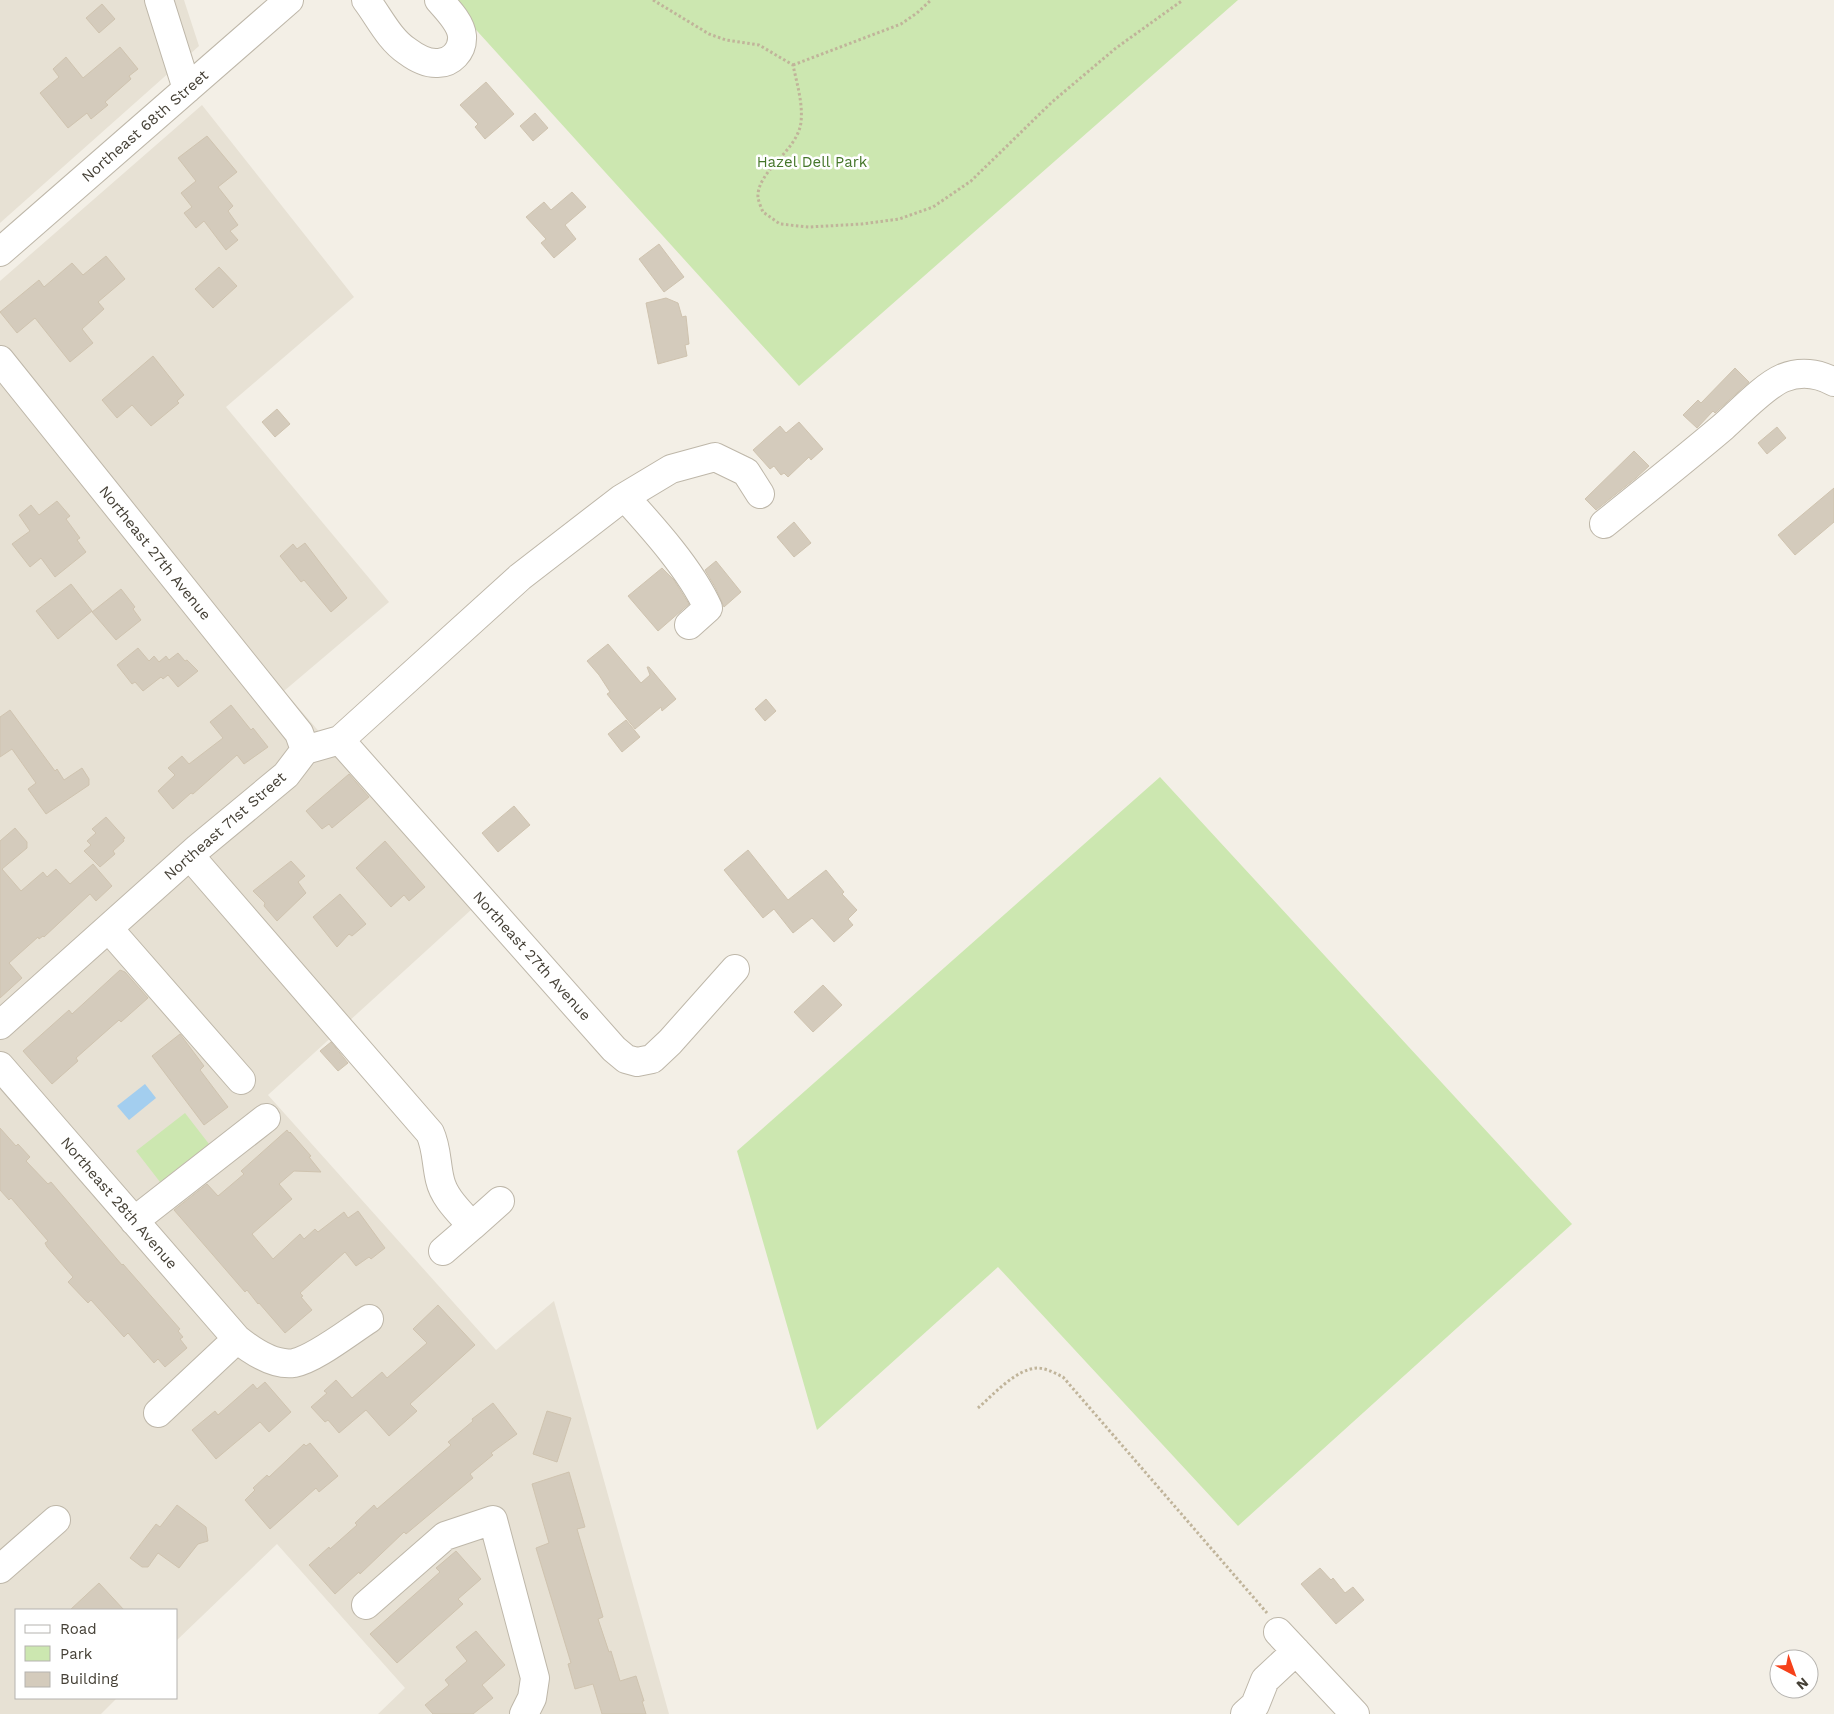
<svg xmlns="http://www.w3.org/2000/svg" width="1834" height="1714" font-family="'Work Sans',sans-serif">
<rect width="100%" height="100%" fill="#f3efe6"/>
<!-- residential -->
<path fill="#e7e1d4" d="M 0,0 L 184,0 L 199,46 L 0,223 Z
M 202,105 L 354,297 L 226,407 L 389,602 L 284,691 L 472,909 L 268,1095 L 496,1350 L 554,1301 L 669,1714 L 378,1714 L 405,1688 L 277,1544 L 176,1641 L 176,1610 L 16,1610 L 16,1698 L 117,1698 L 101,1714 L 0,1714 L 0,281 Z"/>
<!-- green -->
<path fill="#cce7b0" d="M 449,0 L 1238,0 L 799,386 Z
M 1160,777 L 1572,1224 L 1238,1526 L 998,1267 L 817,1430 L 737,1151 Z
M 185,1113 L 209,1144 L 160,1182 L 136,1151 Z"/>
<!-- water -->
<path fill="#a3ceef" d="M 145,1084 L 156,1098 L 129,1120 L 117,1106 Z"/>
<!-- building -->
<path fill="#d4cbbc" stroke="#cfc3af" d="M 102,4 L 115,19 L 99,33 L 86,18 Z
M 120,47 L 138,69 L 129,76 L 131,79 L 105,102 L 108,105 L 91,119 L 87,113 L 68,128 L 40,93 L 59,77 L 53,69 L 66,57 L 83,78 Z
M 486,82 L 514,114 L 485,139 L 475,127 L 478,124 L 460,105 Z
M 535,113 L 548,128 L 533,141 L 520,126 Z
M 207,136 L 237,172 L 218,187 L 233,206 L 228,211 L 238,225 L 230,231 L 238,240 L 226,250 L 204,221 L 196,228 L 184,213 L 192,207 L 181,193 L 196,181 L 178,158 Z
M 572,192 L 586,207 L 565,225 L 576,239 L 554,258 L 541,243 L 546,239 L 526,217 L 544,202 L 551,210 Z
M 659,244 L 684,277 L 664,292 L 639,259 Z
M 106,256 L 125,279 L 98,302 L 104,309 L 82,329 L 93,343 L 70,362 L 35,318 L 17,333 L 0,312 L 39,280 L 44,287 L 72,263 L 83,275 Z
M 219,267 L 237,286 L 213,308 L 195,289 Z
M 666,298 L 678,303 L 682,317 L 686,316 L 689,344 L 685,345 L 687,356 L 658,364 L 646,303 Z
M 153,356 L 184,395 L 177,401 L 179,403 L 151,426 L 132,405 L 117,418 L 102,400 Z
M 1735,368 L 1749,382 L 1715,413 L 1713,411 L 1697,428 L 1683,415 L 1698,400 L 1701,403 Z
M 277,409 L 290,424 L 275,437 L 262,422 Z
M 799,422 L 823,449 L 811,460 L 809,457 L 788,477 L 784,473 L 781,475 L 774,466 L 770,469 L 753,450 L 780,426 L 786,433 Z
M 1777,427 L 1786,438 L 1767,454 L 1758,443 Z
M 1634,451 L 1649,466 L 1636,478 L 1596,510 L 1585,499 Z
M 1834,488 L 1834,522 L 1795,555 L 1778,535 Z
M 57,501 L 70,516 L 66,519 L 80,538 L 77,540 L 86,552 L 55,577 L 41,558 L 30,567 L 12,544 L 30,531 L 19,515 L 31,505 L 39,515 Z
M 794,522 L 811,543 L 794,557 L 777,537 Z
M 305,543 L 347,598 L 331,612 L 304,580 L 301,582 L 280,556 L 293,544 L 297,549 Z
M 716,561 L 741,592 L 724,607 L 715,587 L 705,570 Z
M 662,568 L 674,580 L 689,604 L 658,631 L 628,596 Z
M 71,584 L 92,611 L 58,639 L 36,611 Z
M 121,589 L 135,607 L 133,609 L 141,620 L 116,640 L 92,612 Z
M 608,644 L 641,683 L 650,675 L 647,667 L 649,667 L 676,699 L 662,711 L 661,707 L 635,729 L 607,694 L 610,692 L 599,675 L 587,661 Z
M 138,648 L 149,661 L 154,656 L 159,662 L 166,656 L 169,660 L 178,653 L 185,661 L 187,660 L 198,671 L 178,687 L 168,675 L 163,679 L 161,677 L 143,691 L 135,682 L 132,684 L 117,665 Z
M 766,699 L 776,711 L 765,721 L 755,709 Z
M 231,705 L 251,730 L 253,728 L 268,747 L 244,764 L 237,755 L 193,794 L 191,793 L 173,809 L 158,791 L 175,775 L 168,768 L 182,756 L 189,764 L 223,738 L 210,722 Z
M 10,710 L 55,771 L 57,769 L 64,780 L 82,768 L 89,779 L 89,785 L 46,814 L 28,789 L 36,783 L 12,749 L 0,757 L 0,717 Z
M 626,720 L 640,737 L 622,752 L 608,734 Z
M 349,774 L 369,797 L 332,828 L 329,824 L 322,829 L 306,811 Z
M 514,806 L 530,825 L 498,852 L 482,833 Z
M 106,817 L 125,838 L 123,839 L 124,841 L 113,851 L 115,854 L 100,867 L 84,851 L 91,845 L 87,841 L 96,833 L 92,829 Z
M 15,828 L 27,842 L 27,848 L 2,869 L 21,891 L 43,872 L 47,877 L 56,869 L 70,884 L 93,864 L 112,886 L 96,901 L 90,894 L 44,937 L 43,936 L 39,939 L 38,937 L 9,963 L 22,978 L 0,998 L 0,841 Z
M 385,841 L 425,887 L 409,901 L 404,895 L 391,907 L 356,868 Z
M 748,850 L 788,900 L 826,870 L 844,892 L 842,894 L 857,910 L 848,919 L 853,925 L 834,942 L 812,918 L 793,933 L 774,909 L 763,918 L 724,870 Z
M 291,861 L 305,876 L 298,882 L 306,893 L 277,921 L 264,906 L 265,903 L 253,891 Z
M 340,894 L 366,924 L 352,936 L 349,934 L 337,947 L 313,917 Z
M 120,970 L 125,972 L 148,998 L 121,1022 L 119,1020 L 76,1058 L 78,1061 L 52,1084 L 23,1051 L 69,1010 L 72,1014 Z
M 823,985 L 842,1005 L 813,1032 L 794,1012 Z
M 180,1034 L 204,1066 L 200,1070 L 228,1107 L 204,1125 L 152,1056 Z
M 331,1042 L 348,1063 L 338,1071 L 320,1051 Z
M 0,1128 L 16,1146 L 18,1144 L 30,1157 L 26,1161 L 48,1184 L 51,1182 L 122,1265 L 123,1264 L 180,1329 L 178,1331 L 183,1337 L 180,1339 L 187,1348 L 165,1367 L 158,1359 L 154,1363 L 128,1333 L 124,1337 L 91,1300 L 88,1303 L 68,1282 L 73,1277 L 47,1247 L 45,1243 L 48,1241 L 11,1198 L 9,1200 L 0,1190 Z
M 287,1130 L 289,1133 L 290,1132 L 311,1156 L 309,1157 L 321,1172 L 294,1171 L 279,1184 L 292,1199 L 252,1234 L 273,1259 L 300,1234 L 304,1239 L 315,1229 L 318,1232 L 344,1212 L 348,1218 L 358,1211 L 385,1248 L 371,1259 L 369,1257 L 356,1266 L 345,1252 L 300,1293 L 303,1296 L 301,1297 L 312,1310 L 285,1333 L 259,1303 L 258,1304 L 247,1290 L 245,1292 L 174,1210 L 207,1184 L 218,1196 L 244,1174 L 241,1171 Z
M 438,1305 L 475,1345 L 410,1404 L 417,1411 L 389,1436 L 366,1410 L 339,1433 L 328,1420 L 325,1422 L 311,1407 L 327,1393 L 324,1391 L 336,1380 L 352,1398 L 382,1372 L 387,1378 L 427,1343 L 413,1329 Z
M 265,1382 L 291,1412 L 269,1432 L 260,1422 L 216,1459 L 192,1430 L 215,1411 L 218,1415 L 253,1384 L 257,1389 Z
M 493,1403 L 517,1434 L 491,1453 L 493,1455 L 470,1474 L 473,1478 L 406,1534 L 404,1532 L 360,1574 L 359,1572 L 335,1594 L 309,1565 L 329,1547 L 330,1549 L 357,1525 L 355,1523 L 374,1505 L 377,1509 L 451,1445 L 448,1442 L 473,1421 L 472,1419 Z
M 547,1411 L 571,1418 L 557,1462 L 533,1454 Z
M 310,1443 L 338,1476 L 319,1492 L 316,1488 L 270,1529 L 245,1500 L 255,1490 L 253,1488 L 267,1475 L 269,1477 L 304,1444 L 306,1446 Z
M 569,1472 L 585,1527 L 577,1529 L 603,1617 L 598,1619 L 609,1652 L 611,1651 L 620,1681 L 636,1676 L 644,1701 L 642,1701 L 646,1714 L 602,1714 L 593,1684 L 575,1689 L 568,1664 L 571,1663 L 536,1548 L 549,1543 L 532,1484 Z
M 177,1505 L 206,1527 L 208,1541 L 198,1544 L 179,1568 L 158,1553 L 148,1567 L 142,1567 L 130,1558 L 156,1524 L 160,1527 Z
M 456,1551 L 481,1579 L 458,1599 L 463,1604 L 397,1663 L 370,1634 L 440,1572 L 436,1568 Z
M 1320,1568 L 1331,1580 L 1333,1578 L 1345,1593 L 1353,1587 L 1364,1600 L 1336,1624 L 1301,1584 Z
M 99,1583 L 124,1610 L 70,1610 Z
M 476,1631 L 505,1665 L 482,1685 L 493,1698 L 473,1714 L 433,1714 L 425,1705 L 449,1685 L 445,1680 L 467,1661 L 456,1647 Z"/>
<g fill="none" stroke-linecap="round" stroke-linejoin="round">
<!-- minor casing -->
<g stroke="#beb7a9" stroke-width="30">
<path id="minor" d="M 159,0 L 187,89
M 366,0 C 379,17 389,39 407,51 C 415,57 426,63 436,63 C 451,64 463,51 462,36 C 461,23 447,9 439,0
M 0,252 L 289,0
M 0,360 L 299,733 L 305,750
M 625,497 C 653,528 691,570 708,608 L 689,625
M 1604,524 C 1644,492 1684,460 1723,427 C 1739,413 1764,386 1783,378 C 1800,371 1818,373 1834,382
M 340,740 L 614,1049 L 626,1059 L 637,1062 L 652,1059 L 670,1042 L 735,969
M 190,856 L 430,1133 C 437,1148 436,1164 440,1180 C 444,1198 460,1212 472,1226 L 443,1251
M 109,929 L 241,1080
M 0,1025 L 198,848 L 286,775 L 305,750 L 340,740 L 520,577 L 621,499 L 671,469 L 715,457 L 746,472 L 760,494
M 0,1066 L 237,1339 C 252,1351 274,1366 294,1363 C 315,1359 350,1331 369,1319
M 134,1221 L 266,1118
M 472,1226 L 500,1201
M 158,1413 L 237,1339
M 0,1569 L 56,1520
M 366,1605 L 445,1536 L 493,1520 L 535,1678 L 532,1698 L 524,1714
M 1278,1632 L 1355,1714
M 1245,1714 L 1255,1705 L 1265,1680 L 1296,1651"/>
</g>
<!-- path -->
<path stroke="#c0b49a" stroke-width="3" stroke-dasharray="2.5 2.5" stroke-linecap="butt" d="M 653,0 L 709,34 L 726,40 L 759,45 L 793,65 C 797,84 803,103 801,122 C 798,151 756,171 758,198 C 759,202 761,208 763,212 L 780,224 L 809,227 L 862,224 L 899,219 L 933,207 L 971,181 L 1052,102 L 1116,48 L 1183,0
M 793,65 L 901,24 L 917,13 L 931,0
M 978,1408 C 993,1395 1016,1369 1037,1368 C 1046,1368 1055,1373 1063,1377 L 1267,1613"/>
<!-- minor -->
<use href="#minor" stroke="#fff" stroke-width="28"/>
</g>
<g text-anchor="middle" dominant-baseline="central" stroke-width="5" stroke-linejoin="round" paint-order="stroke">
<!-- street labels -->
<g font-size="15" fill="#454036" stroke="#fff">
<text transform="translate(145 126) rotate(-41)">Northeast 68th Street</text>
<text transform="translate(155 553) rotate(51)">Northeast 27th Avenue</text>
<text transform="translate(225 826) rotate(-41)">Northeast 71st Street</text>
<text transform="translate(532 956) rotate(48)">Northeast 27th Avenue</text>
<text transform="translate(119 1203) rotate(49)">Northeast 28th Avenue</text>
</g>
<!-- park labels -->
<g font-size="15" fill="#45762a" stroke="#fff">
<text x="812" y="162">Hazel Dell Park</text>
</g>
</g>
<!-- legend -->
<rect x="15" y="1609" width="162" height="90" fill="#ffffff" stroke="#b5b3af"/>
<rect x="25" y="1625" width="25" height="8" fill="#ffffff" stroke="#b5b3af"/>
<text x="60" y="1634" font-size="15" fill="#454036">Road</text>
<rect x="25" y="1646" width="25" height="15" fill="#cce7b0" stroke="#b5b3af"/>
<text x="60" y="1659" font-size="15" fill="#454036">Park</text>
<rect x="25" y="1672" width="25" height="15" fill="#d4cbbc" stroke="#b5b3af"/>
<text x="60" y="1684" font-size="15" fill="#454036">Building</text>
<!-- north arrow -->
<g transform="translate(1794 1674) rotate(139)"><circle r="24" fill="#ffffff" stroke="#b5b3af"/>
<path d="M0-4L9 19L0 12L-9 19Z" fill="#f6411a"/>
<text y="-8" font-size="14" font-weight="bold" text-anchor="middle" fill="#454036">N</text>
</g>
</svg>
